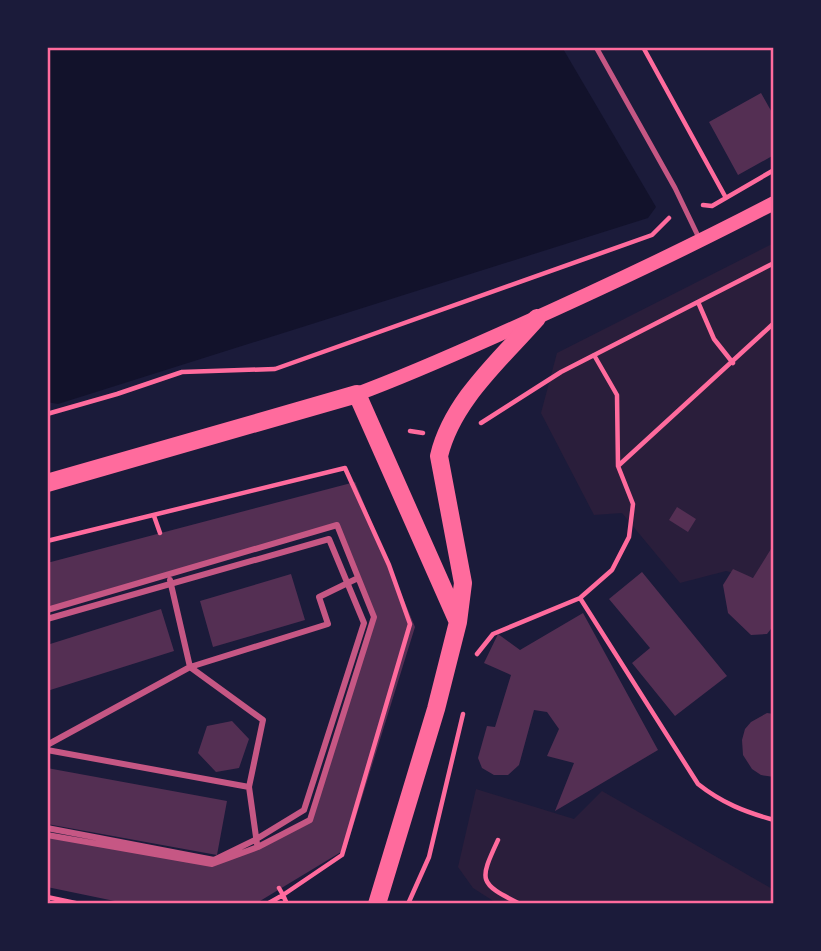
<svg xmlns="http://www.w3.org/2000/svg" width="821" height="951" font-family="'Source Sans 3',sans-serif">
<rect width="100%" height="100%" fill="#1b1b3a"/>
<!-- green -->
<path fill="#2a1e3b" d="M 774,243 L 774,544 L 754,578 L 726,571 L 680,583 L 622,513 L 594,515 L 541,413 L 557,353 Z
M 476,789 L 574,819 L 602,791 L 774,890 L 774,904 L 498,904 L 473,888 L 458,867 Z"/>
<!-- water -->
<path fill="#12122b" d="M 47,47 L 562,47 L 656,207 L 648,218 L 58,404 L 47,402 Z"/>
<!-- building -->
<path fill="#542f53" d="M 761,93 L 774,116 L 774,155 L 738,175 L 709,122 Z
M 355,482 L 415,627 L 346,849 L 255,904 L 129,904 L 47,887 L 47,835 L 212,864 L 258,847 L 310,820 L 374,617 L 337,525 L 47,610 L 47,563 Z
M 677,507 L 696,519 L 688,532 L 669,520 Z
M 774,544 L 774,625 L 767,634 L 751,635 L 728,613 L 723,585 L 733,569 L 753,578 Z
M 642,572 L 727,676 L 675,716 L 632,663 L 650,648 L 609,599 Z
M 291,574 L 305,620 L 213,647 L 200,601 Z
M 161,609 L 174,651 L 47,691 L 47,645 Z
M 583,613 L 658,750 L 555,811 L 574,763 L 547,756 L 559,729 L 547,712 L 534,710 L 519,765 L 508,775 L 494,775 L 482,768 L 478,758 L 487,726 L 495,727 L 511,675 L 484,663 L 498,634 L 520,650 Z
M 767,713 L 774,714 L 774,777 L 761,775 L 752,769 L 743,755 L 742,740 L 745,729 L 751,722 Z
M 232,721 L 249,739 L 239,768 L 216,772 L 198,753 L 207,726 Z
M 47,768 L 227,801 L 217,855 L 47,824 Z"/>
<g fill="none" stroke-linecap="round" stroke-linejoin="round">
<!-- path -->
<path stroke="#ff6b9d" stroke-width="4.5" d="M 643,47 L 726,198
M 703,205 L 712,206 L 774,170
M 698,302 L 714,339 L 733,363
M 594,355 L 617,395 L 618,466
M 47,414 L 117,394 L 182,372 L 275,369 L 652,235 L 669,218
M 481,423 L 561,372 L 774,263
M 410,431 L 423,433
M 154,516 L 160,533
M 47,541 L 345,468 L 389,565 L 410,624 L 342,855 L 283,895 L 279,888
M 580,598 L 698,784 C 722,803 745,812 774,820
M 477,654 L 493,634 L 580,598 L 612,570 L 629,537 L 633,504 L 618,466 L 774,323
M 498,840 C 479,881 478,883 520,904
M 47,897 L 80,904
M 267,904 L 283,895 L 287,904
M 408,904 L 429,857 L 463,714"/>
<!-- service -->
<path stroke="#c65784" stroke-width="5" d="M 596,47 L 675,188 L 699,238"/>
<!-- pedestrian -->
<path stroke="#c65784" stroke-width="6" d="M 47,610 L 337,525 L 374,617 L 310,820 L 258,847 L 212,864 L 47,835
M 47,619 L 329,539 L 364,623 L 304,810 L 255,840 L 214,860 L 47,828
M 190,667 L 263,720 L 249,787 L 257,844
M 190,667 L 328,624 L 319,597 L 358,578
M 47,745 L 190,667 L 170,580
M 47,750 L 249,787"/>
<!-- secondary -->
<path stroke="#ff6b9d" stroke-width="14" d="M 357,394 C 406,376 453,355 500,334 C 592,293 684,250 774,203"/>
<!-- primary -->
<path stroke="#ff6b9d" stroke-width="18" d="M 47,483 L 357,394 L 458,622 L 436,709 L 377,904
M 458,622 L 463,583 L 439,456 C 452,401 500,360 537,318"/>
</g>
<!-- border -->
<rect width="821" height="951" fill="none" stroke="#1b1b3a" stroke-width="98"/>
<rect x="49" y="49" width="723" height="853" fill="none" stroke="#ff6b9d" stroke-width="2.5"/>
</svg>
